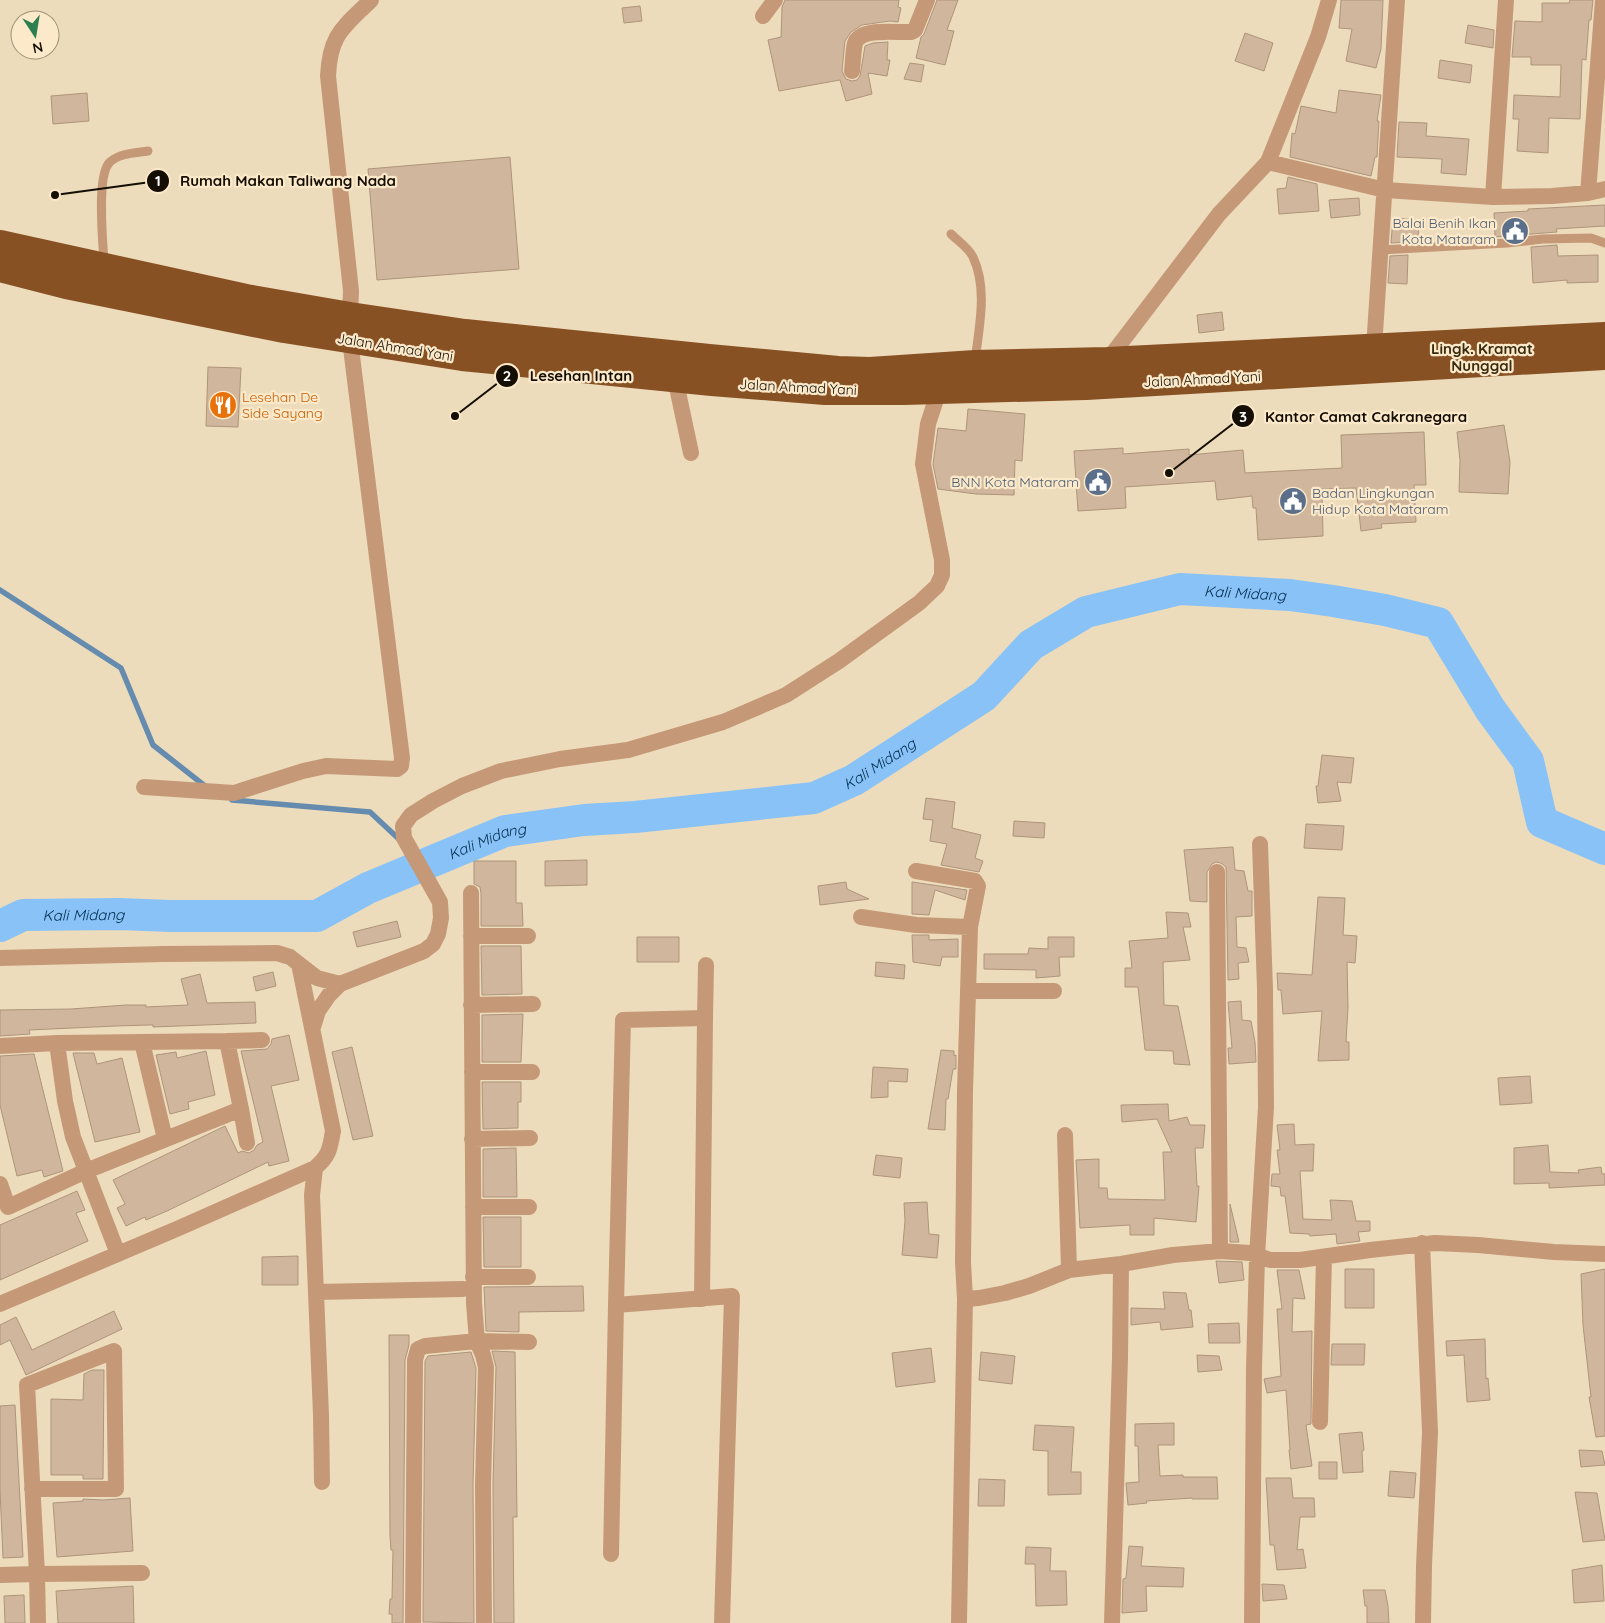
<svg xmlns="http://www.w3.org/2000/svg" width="1605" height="1623" font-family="Quicksand,sans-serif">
<rect width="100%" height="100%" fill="#eddcbc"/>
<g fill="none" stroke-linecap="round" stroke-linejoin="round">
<!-- stream -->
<path stroke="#658cae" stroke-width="5.5" d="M 0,590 L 121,668 L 153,745 L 205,786
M 232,800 L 370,812 L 401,841"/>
<!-- river -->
<path stroke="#88c2f7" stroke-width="32" id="s1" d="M 0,926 L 23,915 L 119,914 L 170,916 L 317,916 L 368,888 L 505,831 L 584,820 L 635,817 L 814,798 L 854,780 L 984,696 L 1031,645 L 1086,612 L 1180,589 L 1290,595 L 1333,601 L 1385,610 L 1438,623 L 1490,709 L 1528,761 L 1542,822 L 1605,849"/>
</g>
<!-- building -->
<path fill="#d0b69c" stroke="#ad947b" d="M 785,0 L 899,0 L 898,7 L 901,8 L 898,22 L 890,21 L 862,25 L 851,32 L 845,41 L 842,71 L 846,79 L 852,81 L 857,80 L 860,76 L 865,46 L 873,43 L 888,42 L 887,60 L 890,60 L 887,76 L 868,73 L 872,94 L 846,101 L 840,80 L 779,91 L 768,40 L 781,37 L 782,7 Z
M 937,0 L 958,0 L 947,30 L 954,31 L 945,65 L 916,58 L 921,37 L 924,34 Z
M 1341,0 L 1383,0 L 1381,49 L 1376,68 L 1346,61 L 1352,29 L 1339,28 Z
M 1570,0 L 1593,0 L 1591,20 L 1589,20 L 1586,60 L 1582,59 L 1580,119 L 1549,118 L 1548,153 L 1517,151 L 1519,119 L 1513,119 L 1514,95 L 1560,97 L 1561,65 L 1531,65 L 1531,57 L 1512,57 L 1515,21 L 1542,22 L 1542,3 L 1569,3 Z
M 640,6 L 642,21 L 624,23 L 622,8 Z
M 1468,25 L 1494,30 L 1493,48 L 1465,43 Z
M 1245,33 L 1273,43 L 1264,71 L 1235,61 Z
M 1440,60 L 1472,65 L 1470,83 L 1438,78 Z
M 910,63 L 924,65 L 921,82 L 904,79 Z
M 1339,90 L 1381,95 L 1377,121 L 1379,121 L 1377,157 L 1375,157 L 1371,176 L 1290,157 L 1292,133 L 1295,134 L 1301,106 L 1336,113 Z
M 87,93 L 89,121 L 53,124 L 51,96 Z
M 1399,122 L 1427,123 L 1426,136 L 1469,139 L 1466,175 L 1441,173 L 1442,159 L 1397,157 Z
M 510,157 L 519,269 L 377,280 L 368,169 Z
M 1288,177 L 1317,184 L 1319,211 L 1279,214 L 1277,189 L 1286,188 Z
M 1359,198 L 1360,215 L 1331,218 L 1329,200 Z
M 1605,205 L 1605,226 L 1556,229 L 1557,232 L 1495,237 L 1494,213 L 1528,211 L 1528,209 Z
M 1393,218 L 1419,220 L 1418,239 L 1408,239 L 1408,242 L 1391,243 Z
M 1557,245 L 1558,256 L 1598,255 L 1598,282 L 1567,283 L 1567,280 L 1533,283 L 1531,247 Z
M 1408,255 L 1407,284 L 1388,283 L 1390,256 Z
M 1222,312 L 1224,330 L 1199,333 L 1197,315 Z
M 208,367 L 241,368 L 238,427 L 206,426 Z
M 968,409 L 1025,414 L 1022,461 L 1015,460 L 1014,495 L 976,494 L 938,489 L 933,464 L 938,428 L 966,431 Z
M 1504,425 L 1510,462 L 1508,494 L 1459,492 L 1460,460 L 1457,432 Z
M 1424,432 L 1426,485 L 1414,485 L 1416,522 L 1381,524 L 1382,528 L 1361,531 L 1356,488 L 1322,489 L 1323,536 L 1258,540 L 1256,508 L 1253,508 L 1252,496 L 1217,500 L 1215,481 L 1125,487 L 1126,508 L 1078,511 L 1074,451 L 1123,448 L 1123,454 L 1189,449 L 1189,455 L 1243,450 L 1245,473 L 1342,468 L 1341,435 Z
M 1322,755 L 1354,758 L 1351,783 L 1337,782 L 1341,801 L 1318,803 L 1316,786 L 1318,786 Z
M 926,798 L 955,802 L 952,828 L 981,835 L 975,858 L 983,861 L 979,872 L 941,865 L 947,844 L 930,841 L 933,820 L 923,819 Z
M 1014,821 L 1045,823 L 1044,838 L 1013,836 Z
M 1306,824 L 1344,826 L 1342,850 L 1304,848 Z
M 1233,847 L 1235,870 L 1244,871 L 1248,891 L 1252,891 L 1252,916 L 1236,917 L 1237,947 L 1246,948 L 1249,962 L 1238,963 L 1239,979 L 1228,980 L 1226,867 L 1221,863 L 1216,862 L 1212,864 L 1207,872 L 1207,902 L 1190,901 L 1184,850 Z
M 587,860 L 587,885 L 545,886 L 545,861 Z
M 474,861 L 516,861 L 516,903 L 522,903 L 523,926 L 481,926 L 481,893 L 480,887 L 474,884 Z
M 846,882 L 847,889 L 869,899 L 820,905 L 818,886 Z
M 912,882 L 967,890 L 965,900 L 935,890 L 929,915 L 912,914 Z
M 1318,897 L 1345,898 L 1343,935 L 1357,936 L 1355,963 L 1347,962 L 1348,1007 L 1346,1042 L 1349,1042 L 1349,1060 L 1318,1061 L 1322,1011 L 1283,1014 L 1281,990 L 1278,990 L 1277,973 L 1312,975 Z
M 1166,912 L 1188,913 L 1191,927 L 1183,927 L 1190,960 L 1163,962 L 1164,1005 L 1178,1006 L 1190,1065 L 1174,1064 L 1173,1051 L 1145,1050 L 1138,987 L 1125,987 L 1125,968 L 1132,968 L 1129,941 L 1168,938 Z
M 397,921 L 401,937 L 357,947 L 353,932 Z
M 912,935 L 929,935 L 929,940 L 958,939 L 958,957 L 942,957 L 940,966 L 913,962 Z
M 637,937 L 679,937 L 679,962 L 637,962 Z
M 1048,937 L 1074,937 L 1074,957 L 1059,957 L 1060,976 L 1036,978 L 1036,970 L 984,969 L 984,954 L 1028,954 L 1029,948 L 1048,949 Z
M 481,946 L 521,946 L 522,994 L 482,995 Z
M 876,962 L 905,965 L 904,979 L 875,976 Z
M 273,972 L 276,986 L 256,991 L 253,977 Z
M 200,974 L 207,1003 L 255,1002 L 256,1023 L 153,1027 L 153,1025 L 149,1025 L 116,1026 L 29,1030 L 30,1034 L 0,1036 L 0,1010 L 71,1009 L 126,1005 L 146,1005 L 146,1007 L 188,1005 L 181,979 Z
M 1241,1001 L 1242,1020 L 1251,1021 L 1255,1042 L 1256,1062 L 1229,1064 L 1228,1048 L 1232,1048 L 1228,1002 Z
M 523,1014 L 521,1062 L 482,1062 L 482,1015 Z
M 289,1035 L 299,1080 L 271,1086 L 289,1161 L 269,1166 L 268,1162 L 167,1211 L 146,1220 L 145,1217 L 126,1226 L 117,1208 L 125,1204 L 113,1180 L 225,1126 L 238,1153 L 242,1151 L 249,1153 L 254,1150 L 257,1145 L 263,1142 L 241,1051 L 267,1049 L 271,1044 L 272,1039 Z
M 352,1047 L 373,1136 L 353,1140 L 332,1052 Z
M 941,1050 L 954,1051 L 954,1056 L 956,1055 L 956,1069 L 953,1069 L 948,1099 L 946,1099 L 945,1130 L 928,1129 Z
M 206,1051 L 215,1095 L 188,1102 L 189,1109 L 170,1114 L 156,1055 L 176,1052 L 177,1058 Z
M 73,1053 L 94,1053 L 97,1064 L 122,1058 L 140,1132 L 95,1142 Z
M 34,1054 L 63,1171 L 44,1177 L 42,1170 L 17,1176 L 0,1105 L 0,1056 Z
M 873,1067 L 908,1069 L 907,1082 L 888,1081 L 888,1097 L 871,1098 Z
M 1530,1076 L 1532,1103 L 1500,1105 L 1498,1078 Z
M 482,1082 L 521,1082 L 521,1102 L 518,1102 L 518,1128 L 483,1129 Z
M 1168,1104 L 1169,1121 L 1187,1117 L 1190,1125 L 1205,1125 L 1203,1148 L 1195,1148 L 1197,1186 L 1199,1186 L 1196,1222 L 1154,1218 L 1154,1235 L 1130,1235 L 1130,1225 L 1080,1228 L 1076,1160 L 1099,1159 L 1099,1188 L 1107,1188 L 1108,1199 L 1165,1200 L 1163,1152 L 1172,1152 L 1157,1119 L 1122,1122 L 1121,1105 Z
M 1294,1124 L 1295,1145 L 1314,1144 L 1313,1171 L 1300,1171 L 1303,1219 L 1332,1220 L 1330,1200 L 1352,1201 L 1356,1221 L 1370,1221 L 1370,1231 L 1358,1232 L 1360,1241 L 1337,1244 L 1336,1234 L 1310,1236 L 1309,1234 L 1290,1233 L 1285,1196 L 1281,1196 L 1280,1187 L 1271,1186 L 1272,1174 L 1280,1174 L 1277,1150 L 1280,1150 L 1277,1125 Z
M 1548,1145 L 1550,1172 L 1579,1173 L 1578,1170 L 1601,1167 L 1602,1174 L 1605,1174 L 1605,1185 L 1549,1188 L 1549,1183 L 1514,1184 L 1514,1148 Z
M 516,1148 L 517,1197 L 483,1197 L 483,1149 Z
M 876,1155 L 902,1158 L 900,1178 L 873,1175 Z
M 77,1191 L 85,1210 L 76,1213 L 88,1241 L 0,1280 L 0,1225 Z
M 927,1202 L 929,1234 L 939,1235 L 937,1258 L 902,1255 L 905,1221 L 904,1203 Z
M 1230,1204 L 1239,1242 L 1230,1242 Z
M 483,1217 L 521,1217 L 521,1267 L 484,1267 Z
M 298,1256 L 298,1285 L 262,1285 L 262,1257 Z
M 1216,1261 L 1242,1262 L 1244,1280 L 1219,1283 Z
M 1345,1269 L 1374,1269 L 1374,1308 L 1345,1308 Z
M 1605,1269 L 1605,1436 L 1596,1437 L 1589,1397 L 1591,1397 L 1583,1325 L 1581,1274 Z
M 1277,1270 L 1299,1270 L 1305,1299 L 1293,1298 L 1292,1332 L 1312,1331 L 1311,1424 L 1306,1425 L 1312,1466 L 1291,1469 L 1289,1450 L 1290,1450 L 1286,1390 L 1267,1393 L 1264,1379 L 1281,1376 L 1277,1309 L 1282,1309 Z
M 583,1286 L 584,1311 L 519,1312 L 519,1332 L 486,1331 L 484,1287 Z
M 1163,1292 L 1186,1293 L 1189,1310 L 1191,1310 L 1193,1327 L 1161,1330 L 1160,1322 L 1131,1325 L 1131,1308 L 1165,1309 Z
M 114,1311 L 122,1329 L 26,1375 L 10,1340 L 0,1345 L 0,1325 L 16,1317 L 32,1350 Z
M 1239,1323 L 1240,1343 L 1209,1343 L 1208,1324 Z
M 389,1335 L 409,1335 L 409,1345 L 405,1360 L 403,1623 L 392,1623 L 392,1614 L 389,1614 L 390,1599 L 392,1599 L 393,1550 L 391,1550 L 390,1536 Z
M 1485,1339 L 1486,1379 L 1488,1378 L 1490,1400 L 1467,1402 L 1464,1355 L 1447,1356 L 1446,1341 Z
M 1332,1344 L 1365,1344 L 1364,1365 L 1331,1365 Z
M 931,1348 L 935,1382 L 896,1387 L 892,1353 Z
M 492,1351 L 515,1352 L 517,1517 L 513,1517 L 514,1623 L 494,1623 L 493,1485 L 496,1367 Z
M 471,1352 L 476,1368 L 473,1485 L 474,1623 L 423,1622 L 425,1361 L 428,1356 Z
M 981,1352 L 1015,1356 L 1012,1384 L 979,1380 Z
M 1197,1355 L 1219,1356 L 1222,1370 L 1198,1372 Z
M 92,1370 L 104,1370 L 103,1479 L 83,1479 L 83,1475 L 51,1475 L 51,1399 L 83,1400 L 84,1374 Z
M 15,1405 L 23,1557 L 3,1558 L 0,1490 L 0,1406 Z
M 1174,1423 L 1174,1445 L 1158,1445 L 1160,1476 L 1183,1475 L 1183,1477 L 1217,1477 L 1218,1499 L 1192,1499 L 1192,1498 L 1146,1501 L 1147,1503 L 1128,1505 L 1126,1483 L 1139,1482 L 1138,1446 L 1135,1446 L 1135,1424 Z
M 1035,1425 L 1074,1427 L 1071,1472 L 1081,1472 L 1081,1494 L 1048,1495 L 1048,1451 L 1033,1450 Z
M 1362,1432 L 1364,1450 L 1362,1451 L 1363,1472 L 1343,1473 L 1339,1434 Z
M 1579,1450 L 1602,1451 L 1605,1465 L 1581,1467 Z
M 1319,1462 L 1337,1462 L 1337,1479 L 1319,1479 Z
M 1390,1471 L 1416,1473 L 1414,1498 L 1388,1496 Z
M 1266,1478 L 1291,1478 L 1293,1498 L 1314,1498 L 1315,1517 L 1300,1517 L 1297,1550 L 1303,1549 L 1306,1568 L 1277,1570 L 1274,1545 L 1270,1545 Z
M 979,1479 L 1005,1480 L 1004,1506 L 978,1506 Z
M 1575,1492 L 1597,1493 L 1605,1540 L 1583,1542 Z
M 130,1498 L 133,1551 L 57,1557 L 53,1503 L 83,1501 L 83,1499 L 103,1500 Z
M 1129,1546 L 1143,1547 L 1141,1566 L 1184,1568 L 1183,1587 L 1146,1586 L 1147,1611 L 1122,1613 L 1123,1579 L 1126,1578 Z
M 1026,1547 L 1051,1548 L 1050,1571 L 1066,1571 L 1067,1605 L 1036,1606 L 1035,1564 L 1025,1564 Z
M 1602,1565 L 1604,1601 L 1574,1603 L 1572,1570 Z
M 1262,1584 L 1284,1585 L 1287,1599 L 1263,1601 Z
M 133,1586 L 134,1623 L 58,1623 L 56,1591 Z
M 1363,1590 L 1385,1590 L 1388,1606 L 1389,1623 L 1367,1623 L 1367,1606 L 1365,1606 Z
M 24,1595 L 25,1623 L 5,1623 L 4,1596 Z"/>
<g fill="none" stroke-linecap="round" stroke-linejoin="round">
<!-- lane -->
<path stroke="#c59977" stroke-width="9" d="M 951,234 C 958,241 969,248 973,257 C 988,289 979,327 975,361
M 1381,250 L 1507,243 L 1543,239 L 1591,238 L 1605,243
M 104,262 C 103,243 96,174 110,162 C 120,153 135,153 148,151"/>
<!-- street -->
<path stroke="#c59977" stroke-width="16" d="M 763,16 L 775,0
M 852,71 C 853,62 853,52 855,43 C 861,27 897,33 911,32 L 915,30 L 927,0
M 1268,162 L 1385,190 L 1493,197 L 1552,196 L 1588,193 L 1605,189
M 1588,193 L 1603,0
M 1493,197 L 1506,0
M 350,316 L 351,291 L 328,76 C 330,34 343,28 371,0
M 1374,348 L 1397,0
M 1107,361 L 1219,214 L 1268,162 L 1318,37 L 1329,0
M 675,378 L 691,453
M 144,787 L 234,793 L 303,771 L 326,766 L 397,769 L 401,766 L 402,758 L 350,340
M 916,871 L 975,881 L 978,886 L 970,927 L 965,1091 L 963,1262 L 965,1299 L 959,1623
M 1217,872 L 1220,1251
M 471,893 L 474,1303 L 477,1341 L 483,1355 L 486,1367 L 483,1485 L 484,1623
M 861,917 L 916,925 L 970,927
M 471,936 L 528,936
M 0,958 L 164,954 L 277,953 L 290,957 L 317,978 L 340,984
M 968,991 L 1054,991
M 471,1005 L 533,1004
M 705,1018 L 706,965
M 313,1027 L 318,1011 L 329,995 L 340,984 L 424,951 L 433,944 L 438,934 L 441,918 L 440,902 L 404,838 L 403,826 L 411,815 L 433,801 L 462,786 L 501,771 L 560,759 L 628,750 L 723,722 L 786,695 L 839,661 L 919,603 L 937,586 L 942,575 L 942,560 L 923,464 L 928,424 L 939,390
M 227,1041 L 262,1040
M 142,1042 L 165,1139
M 0,1046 L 57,1043 L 65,1101 L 73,1137 L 118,1254
M 472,1072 L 532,1072
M 241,1109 L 247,1143
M 1065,1135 L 1069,1270
M 472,1139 L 530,1138
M 315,1168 L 312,1195 L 321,1415 L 322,1482
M 0,1184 L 8,1207 L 86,1171 L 241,1109 L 227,1041 L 57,1043
M 473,1207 L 529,1207
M 1422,1243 L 1430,1432 L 1424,1566 L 1423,1623
M 473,1277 L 528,1277
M 316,1292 L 463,1289
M 965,1299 L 979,1298 L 1005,1293 L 1029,1286 L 1069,1270 L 1121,1264 L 1173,1255 L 1220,1251 L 1250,1253 L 1270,1260 L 1300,1260 L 1370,1250 L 1435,1243 L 1478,1245 L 1554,1252 L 1605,1254
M 0,1304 L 179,1228 L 315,1168 C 329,1156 330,1149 333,1131 L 299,964
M 616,1305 L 623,1020 L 705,1018 L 702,1299
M 1320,1422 L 1324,1257
M 611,1554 L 616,1305 L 732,1296 L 722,1623
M 0,1575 L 37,1574 L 27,1385 L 114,1351 L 116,1489 L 32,1489
M 38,1623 L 37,1574 L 142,1573
M 413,1623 L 415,1360 L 418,1349 L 425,1346 L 477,1341 L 529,1342
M 1112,1623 L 1120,1358 L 1121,1264
M 1252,1623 L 1254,1369 L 1257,1257 L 1266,1107 L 1265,989 L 1260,844"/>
<!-- highway -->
<path stroke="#885124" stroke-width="28" d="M 0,244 L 246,298 L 350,316 L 465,333 L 709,358 L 838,370 L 870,371 L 975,364 L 1107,361 L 1605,336
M 0,268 L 66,285 L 284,329 L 462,357 L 712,382 L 825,391 L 904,391 L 1086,386 L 1605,356"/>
</g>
<!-- icons -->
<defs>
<g id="civic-disc" transform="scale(1.4375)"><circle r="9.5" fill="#5c6f8a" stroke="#fbe9c9"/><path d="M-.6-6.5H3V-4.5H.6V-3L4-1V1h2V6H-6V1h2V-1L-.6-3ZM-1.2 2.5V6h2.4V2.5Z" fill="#fff"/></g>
<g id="restaurant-disc" transform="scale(1.4375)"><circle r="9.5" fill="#e8710a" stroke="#fbe9c9"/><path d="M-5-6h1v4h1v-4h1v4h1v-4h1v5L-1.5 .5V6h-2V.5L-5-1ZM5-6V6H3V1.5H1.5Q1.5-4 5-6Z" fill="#fff"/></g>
</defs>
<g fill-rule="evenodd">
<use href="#civic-disc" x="1515" y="231"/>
<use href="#restaurant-disc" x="223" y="405"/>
<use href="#civic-disc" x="1098" y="482"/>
<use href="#civic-disc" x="1293" y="501"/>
</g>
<g text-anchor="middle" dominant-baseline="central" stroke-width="4.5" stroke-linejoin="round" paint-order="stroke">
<!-- service labels -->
<g font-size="14" fill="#4e5e75" stroke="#fbe9c9" text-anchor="end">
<text x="1496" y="223">Balai Benih Ikan<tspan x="1496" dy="16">Kota Mataram</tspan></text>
<text x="1079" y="482">BNN Kota Mataram</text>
<text x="1312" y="493" text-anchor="start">Badan Lingkungan<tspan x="1312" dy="16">Hidup Kota Mataram</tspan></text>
</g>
<!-- street labels -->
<g font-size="14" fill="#140e04" stroke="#fbe9c9">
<text transform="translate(395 347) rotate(9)">Jalan Ahmad Yani</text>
<text transform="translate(1202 379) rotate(-3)">Jalan Ahmad Yani</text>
<text transform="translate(798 387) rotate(3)">Jalan Ahmad Yani</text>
</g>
<!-- food labels -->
<g font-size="14" fill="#c56008" stroke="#fbe9c9" text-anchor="start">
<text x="242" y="397">Lesehan De<tspan x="242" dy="16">Side Sayang</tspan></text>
</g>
<!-- neighbourhood labels -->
<g font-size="15" font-weight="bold" fill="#392c10" stroke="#fbe9c9">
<text x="1482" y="348">Lingk. Kramat<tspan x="1482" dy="17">Nunggal</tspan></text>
</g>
<!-- water labels -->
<g font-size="15" font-style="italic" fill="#002d4e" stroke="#fbe9c9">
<text stroke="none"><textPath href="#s1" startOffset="1331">Kali Midang</textPath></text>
<text stroke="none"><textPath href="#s1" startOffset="911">Kali Midang</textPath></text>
<text stroke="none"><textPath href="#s1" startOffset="506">Kali Midang</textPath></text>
<text stroke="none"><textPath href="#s1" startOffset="86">Kali Midang</textPath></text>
</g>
</g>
<!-- callouts -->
<path fill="none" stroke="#140e04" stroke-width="2" d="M55 195L158 181M455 416L507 376M1169 473L1243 416"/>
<g fill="#140e04" stroke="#fbe9c9" stroke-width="2">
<circle cx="55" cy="195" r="5"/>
<circle cx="455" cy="416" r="5"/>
<circle cx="1169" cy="473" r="5"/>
<circle cx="158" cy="181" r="12"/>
<circle cx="507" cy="376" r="12"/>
<circle cx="1243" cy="416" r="12"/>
</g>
<g font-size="15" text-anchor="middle" font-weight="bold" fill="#fff">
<text x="158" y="186">1</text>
<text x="507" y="381">2</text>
<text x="1243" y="422">3</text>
</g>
<g font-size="15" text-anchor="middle" font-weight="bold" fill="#140e04" stroke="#fbe9c9" stroke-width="4.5" stroke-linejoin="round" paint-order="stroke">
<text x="288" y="186">Rumah Makan Taliwang Nada</text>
<text x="581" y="381">Lesehan Intan</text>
<text x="1366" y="422">Kantor Camat Cakranegara</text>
</g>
<!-- north arrow -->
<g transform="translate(35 35) rotate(168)"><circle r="24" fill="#fbe9c9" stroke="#9f917a"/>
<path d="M0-4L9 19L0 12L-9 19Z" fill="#2d7e50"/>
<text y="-8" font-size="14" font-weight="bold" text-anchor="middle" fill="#140e04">N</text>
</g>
</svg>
